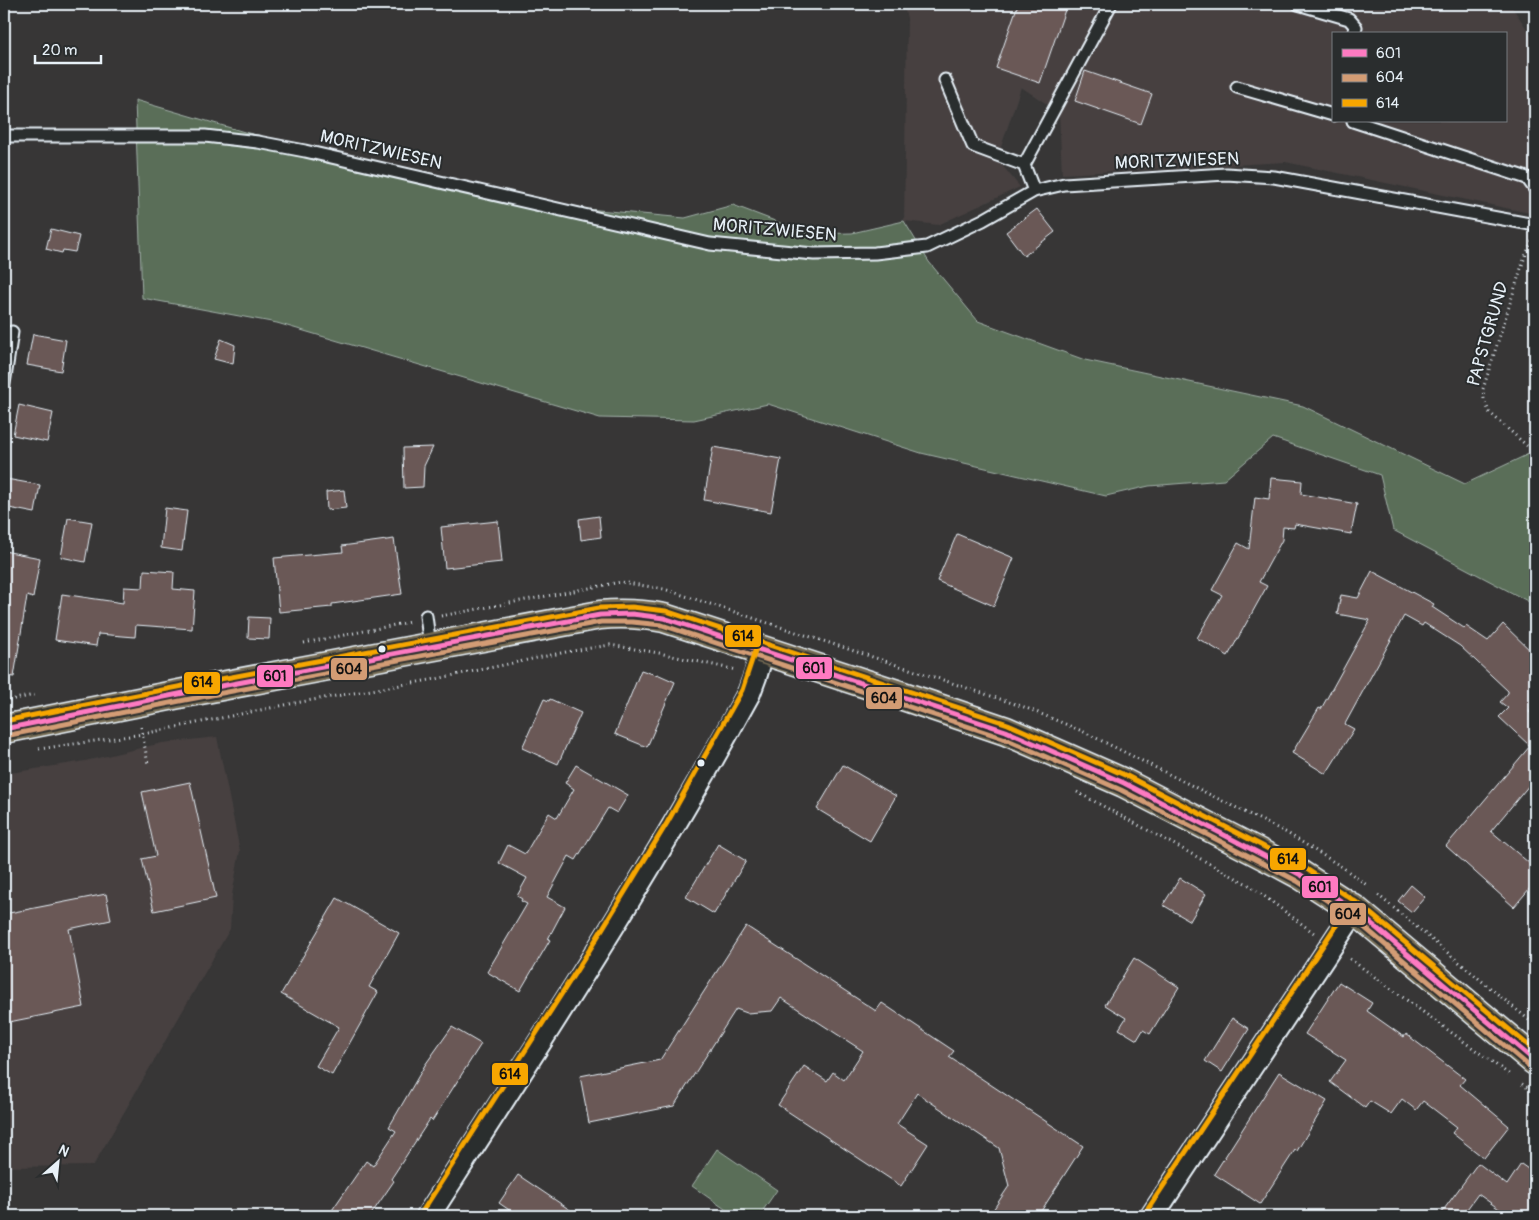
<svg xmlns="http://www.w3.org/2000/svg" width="1539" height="1220" font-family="Pangolin,sans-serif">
<rect width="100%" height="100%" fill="#373636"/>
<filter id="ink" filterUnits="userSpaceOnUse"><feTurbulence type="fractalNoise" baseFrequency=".02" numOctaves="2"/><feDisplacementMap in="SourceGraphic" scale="10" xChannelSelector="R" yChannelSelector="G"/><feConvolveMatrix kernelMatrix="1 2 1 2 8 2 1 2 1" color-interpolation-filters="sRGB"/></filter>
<g filter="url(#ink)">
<!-- built -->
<path fill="#464040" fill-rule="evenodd" d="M 903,4 L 1510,4 L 1535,41 L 1535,214 L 1285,162 L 1062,174 L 1059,112 L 1021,87 L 997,159 L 1020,187 L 938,225 L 904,221 L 907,18 ZM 1333,34 L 1505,34 L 1505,121 L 1333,121 Z
M 217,737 L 240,851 L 232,895 L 230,929 L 93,1166 L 4,1167 L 4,774 L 85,761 L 162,743 Z"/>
<!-- green -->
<path fill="#5a6e59" stroke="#a1b0a8" d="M 135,100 L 248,133 L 587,209 L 685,218 L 733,205 L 809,234 L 852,233 L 904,221 L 929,262 L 978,321 L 1085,360 L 1303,406 L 1465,484 L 1535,451 L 1535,605 L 1393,530 L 1380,475 L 1273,438 L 1224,480 L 1149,486 L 1106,496 L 921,453 L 768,404 L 694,420 L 600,418 L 277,323 L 142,298 Z
M 717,1149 L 777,1190 L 759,1216 L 735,1216 L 692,1186 Z"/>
<!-- building -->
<path fill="#6a5857" stroke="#e8f1f8" d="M 1018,4 L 1067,4 L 1040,83 L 996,68 Z
M 1085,71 L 1152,94 L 1141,124 L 1075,101 Z
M 1037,209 L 1055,232 L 1024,256 L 1006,232 Z
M 51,229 L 79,236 L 75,252 L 63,250 L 62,253 L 46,249 Z
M 33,334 L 66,340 L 61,371 L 27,365 Z
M 221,339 L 235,345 L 233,364 L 214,359 Z
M 19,405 L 53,413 L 47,442 L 13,435 Z
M 433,447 L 424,466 L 423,487 L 404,488 L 403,448 Z
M 713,447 L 781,459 L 771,512 L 704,500 Z
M 1271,478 L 1302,481 L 1301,494 L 1357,504 L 1351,534 L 1295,524 L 1294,528 L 1283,527 L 1282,540 L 1259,582 L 1267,586 L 1228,656 L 1197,638 L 1222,595 L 1212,590 L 1238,543 L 1249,549 L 1255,497 L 1269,499 Z
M 6,479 L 40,485 L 35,513 L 4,507 Z
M 344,490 L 346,508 L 327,510 L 326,492 Z
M 165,508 L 187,511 L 182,551 L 161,548 Z
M 599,516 L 601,537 L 581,540 L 579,519 Z
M 68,518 L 92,522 L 85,562 L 61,557 Z
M 498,521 L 502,562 L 445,568 L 441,527 Z
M 957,534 L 1014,558 L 994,606 L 937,581 Z
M 394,539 L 402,594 L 332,604 L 332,607 L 279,612 L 274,558 L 343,552 L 342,546 Z
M 4,551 L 40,558 L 33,598 L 27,596 L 14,677 L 4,676 Z
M 144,570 L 174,572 L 173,589 L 195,591 L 192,629 L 136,625 L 135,637 L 98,634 L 96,646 L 55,640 L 62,594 L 123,603 L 124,587 L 143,588 Z
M 1372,571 L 1434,604 L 1432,607 L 1464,628 L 1466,626 L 1488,641 L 1503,624 L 1535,655 L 1535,704 L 1529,712 L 1535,718 L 1535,778 L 1491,831 L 1535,868 L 1535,882 L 1514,907 L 1446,846 L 1530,746 L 1499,717 L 1508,708 L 1500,702 L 1508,693 L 1508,691 L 1460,646 L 1424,623 L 1422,626 L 1404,616 L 1345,724 L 1354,729 L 1326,774 L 1292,753 L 1319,708 L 1321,709 L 1370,620 L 1337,614 L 1341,595 L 1358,598 Z
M 249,617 L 270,618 L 269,639 L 248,638 Z
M 641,670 L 656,675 L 657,674 L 675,682 L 647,747 L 615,734 Z
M 544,699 L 549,701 L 550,699 L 581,713 L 558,764 L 522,748 Z
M 576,765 L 628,795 L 617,813 L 608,808 L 576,860 L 569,856 L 547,897 L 565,907 L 548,939 L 550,940 L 520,991 L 487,972 L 527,904 L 521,901 L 522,899 L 517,896 L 527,878 L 499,863 L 508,845 L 525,854 L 549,813 L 557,818 L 574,789 L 565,783 Z
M 843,765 L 896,796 L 870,841 L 817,809 Z
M 190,782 L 216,898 L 154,911 L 142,859 L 156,856 L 142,792 Z
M 718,844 L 746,861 L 714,914 L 686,897 Z
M 1180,878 L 1206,894 L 1190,921 L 1163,905 Z
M 1411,885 L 1425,897 L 1412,912 L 1398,901 Z
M 106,894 L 111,920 L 69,929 L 84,1007 L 4,1023 L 4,914 Z
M 337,898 L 399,933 L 369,987 L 378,992 L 332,1075 L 316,1066 L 339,1027 L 281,994 Z
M 746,926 L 876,1011 L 882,1003 L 954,1051 L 949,1057 L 1083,1146 L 1038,1216 L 989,1216 L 1009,1186 L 999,1148 L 917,1093 L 897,1124 L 928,1144 L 901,1186 L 778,1105 L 804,1066 L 827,1081 L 833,1072 L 844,1080 L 863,1051 L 781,998 L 772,1011 L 747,1013 L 736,1009 L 674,1106 L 589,1123 L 580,1076 L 660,1060 Z
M 1134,958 L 1179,987 L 1150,1034 L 1143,1030 L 1137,1040 L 1119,1029 L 1126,1018 L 1105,1005 Z
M 1339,982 L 1372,1003 L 1367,1011 L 1404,1037 L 1406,1034 L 1465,1079 L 1460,1085 L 1509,1126 L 1484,1158 L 1452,1133 L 1457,1127 L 1423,1101 L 1416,1110 L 1402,1099 L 1391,1114 L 1370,1101 L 1365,1108 L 1330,1082 L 1346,1060 L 1305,1034 Z
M 1232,1018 L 1249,1029 L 1222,1072 L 1205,1061 Z
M 452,1027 L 481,1044 L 432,1121 L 430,1119 L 391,1179 L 394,1181 L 370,1216 L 328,1216 L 366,1161 L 373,1166 L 396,1131 L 389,1127 L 425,1065 Z
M 1279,1072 L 1327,1101 L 1297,1151 L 1295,1150 L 1260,1204 L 1214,1174 Z
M 1478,1163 L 1507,1185 L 1521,1164 L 1535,1174 L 1535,1216 L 1509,1216 L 1478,1194 L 1462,1216 L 1439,1216 Z
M 518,1175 L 579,1216 L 518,1216 L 499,1203 Z"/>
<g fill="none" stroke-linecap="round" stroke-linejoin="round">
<!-- lane casing -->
<g stroke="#e8f1f8" stroke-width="15">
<path id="lane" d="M 1298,4 L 1349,19 L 1356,27 L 1354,34
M 945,80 L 973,146 L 1024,165
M 1237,87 L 1333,115
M 1353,121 L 1527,178 L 1535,189
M 4,136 L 205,136 L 258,142 L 305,151 L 710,244 L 814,254 L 875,253 L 927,247 L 983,220 L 1034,191 L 1064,184 L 1226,174 L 1274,177 L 1535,225
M 1034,191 L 1024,165 L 1111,4
M 4,384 L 12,332
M 426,616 L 430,646"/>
</g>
<!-- street casing -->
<g stroke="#e8f1f8" stroke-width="26">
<path id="street" d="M 428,1216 C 539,1044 651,873 749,693 L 756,674 L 763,650
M 1152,1216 L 1355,910"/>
</g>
<!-- primary casing -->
<g stroke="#e8f1f8" stroke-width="31">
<path id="primary" d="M 4,729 L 184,693 L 600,615 C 622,613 642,614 664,618 L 900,695 L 1006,731 L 1124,783 L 1273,860 L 1301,875 L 1355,910 L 1535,1061"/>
</g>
<!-- path -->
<path stroke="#e8f1f8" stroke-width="3" stroke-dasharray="1 4" stroke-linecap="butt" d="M 1532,241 L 1524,259 L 1483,389 L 1484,399 L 1489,412 L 1535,453
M 441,616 L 621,582 L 664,589 L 937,678 L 1024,707 L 1082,731 L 1287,833 L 1342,867 L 1368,886
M 304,643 L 410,622
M 4,701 L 35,695
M 141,727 L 148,764
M 39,749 L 143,734 L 295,703 L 436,679 L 566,652 L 610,645 L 659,653 L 736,670
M 1077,792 L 1249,885 L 1314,933
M 1378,895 L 1535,1025
M 1350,959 L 1510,1075
M 1522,1084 L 1535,1093"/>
<!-- lane -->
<use href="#lane" stroke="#2a2d2e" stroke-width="11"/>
<!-- street -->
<use href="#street" stroke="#2a2d2e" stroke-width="22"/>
<!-- primary -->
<use href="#primary" stroke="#746b52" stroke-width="28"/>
<!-- bus-1 casing -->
<g stroke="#2a2d2e" stroke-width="9">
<path id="bus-1" d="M 4,729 L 184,693 L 600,615 L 632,614 L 664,618 L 1006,731 L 1124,783 L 1301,875 L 1355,910 L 1535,1061"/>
</g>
<!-- bus-2 casing -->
<g stroke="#2a2d2e" stroke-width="9">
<path id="bus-2" d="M 5,736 L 185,700 L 601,622 L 632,622 L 662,625 L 1003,738 L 1121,790 L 1297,881 L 1351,916 L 1530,1067"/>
</g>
<!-- bus-3 casing -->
<g stroke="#2a2d2e" stroke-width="9">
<path id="bus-3" d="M 4,721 L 183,686 L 599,608 L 632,607 L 666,611 L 1008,724 L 1127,776 L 1305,868 L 1359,904 L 1535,1051
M 422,1212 L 587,954 L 667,823 L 742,690 L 756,648
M 1146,1212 L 1349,906"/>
</g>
<!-- bus-1 -->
<use href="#bus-1" stroke="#fe7ac1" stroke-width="5"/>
<!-- bus-2 -->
<use href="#bus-2" stroke="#d39c74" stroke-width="5"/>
<!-- bus-3 -->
<use href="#bus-3" stroke="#f7a600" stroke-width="5"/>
</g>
</g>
<!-- markers -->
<g fill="#e8f1f8" stroke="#2a2d2e" stroke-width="2">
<circle cx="382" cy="649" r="4.5"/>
<circle cx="701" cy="763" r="4.5"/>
</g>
<g text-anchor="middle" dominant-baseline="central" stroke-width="4" stroke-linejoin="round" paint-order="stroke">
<!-- street labels -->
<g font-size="18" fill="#e8f1f8" stroke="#2a2d2e">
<text transform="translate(381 150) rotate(13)">MORITZWIESEN</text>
<text transform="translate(1177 161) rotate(-2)">MORITZWIESEN</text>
<text transform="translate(775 230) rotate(5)">MORITZWIESEN</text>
<text transform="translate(1488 334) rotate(-74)">PAPSTGRUND</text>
</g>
</g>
<g stroke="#2a2d2e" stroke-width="2">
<rect x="724" y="624" width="38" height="24" rx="5" fill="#f7a600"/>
<rect x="795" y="656" width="38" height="24" rx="5" fill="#fe7ac1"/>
<rect x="330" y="657" width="38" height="24" rx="5" fill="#d39c74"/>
<rect x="256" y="664" width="38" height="24" rx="5" fill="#fe7ac1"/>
<rect x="183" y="671" width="38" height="24" rx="5" fill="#f7a600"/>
<rect x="865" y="686" width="38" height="24" rx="5" fill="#d39c74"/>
<rect x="1269" y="847" width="38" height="24" rx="5" fill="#f7a600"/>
<rect x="1301" y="875" width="38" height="24" rx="5" fill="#fe7ac1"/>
<rect x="1329" y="902" width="38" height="24" rx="5" fill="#d39c74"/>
<rect x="491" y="1062" width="38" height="24" rx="5" fill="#f7a600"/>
</g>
<g font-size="14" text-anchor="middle" font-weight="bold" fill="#111">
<text x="743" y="641">614</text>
<text x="814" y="673">601</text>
<text x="349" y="674">604</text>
<text x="275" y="681">601</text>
<text x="202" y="687">614</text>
<text x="884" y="703">604</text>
<text x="1288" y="864">614</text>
<text x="1320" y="892">601</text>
<text x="1348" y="919">604</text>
<text x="510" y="1079">614</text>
</g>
<!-- margin -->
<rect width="1539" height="1220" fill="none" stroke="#2a2d2e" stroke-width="20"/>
<rect x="10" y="10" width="1519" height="1200" fill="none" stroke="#e8f1f8" stroke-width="2" filter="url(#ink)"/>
<!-- legend -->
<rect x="1332" y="32" width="175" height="90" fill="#2a2d2e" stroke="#767b7f"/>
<rect x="1342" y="49" width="25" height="8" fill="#fe7ac1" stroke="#767b7f"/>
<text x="1376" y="58" font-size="15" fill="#e8f1f8">601</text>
<rect x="1342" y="74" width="25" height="8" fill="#d39c74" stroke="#767b7f"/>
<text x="1376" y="82" font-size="15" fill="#e8f1f8">604</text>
<rect x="1342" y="99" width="25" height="8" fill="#f7a600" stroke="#767b7f"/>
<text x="1376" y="108" font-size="15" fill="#e8f1f8">614</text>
<!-- north arrow -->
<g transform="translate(58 1162) rotate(27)" stroke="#2a2d2e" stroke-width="4" paint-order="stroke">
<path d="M0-4L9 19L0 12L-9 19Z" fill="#e8f1f8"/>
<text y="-8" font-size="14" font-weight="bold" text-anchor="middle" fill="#e8f1f8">N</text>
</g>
<!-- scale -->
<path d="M35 55v8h66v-8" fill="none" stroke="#e8f1f8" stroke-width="2.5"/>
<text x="42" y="55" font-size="15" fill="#e8f1f8" stroke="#2a2d2e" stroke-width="4" paint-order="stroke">20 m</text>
</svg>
